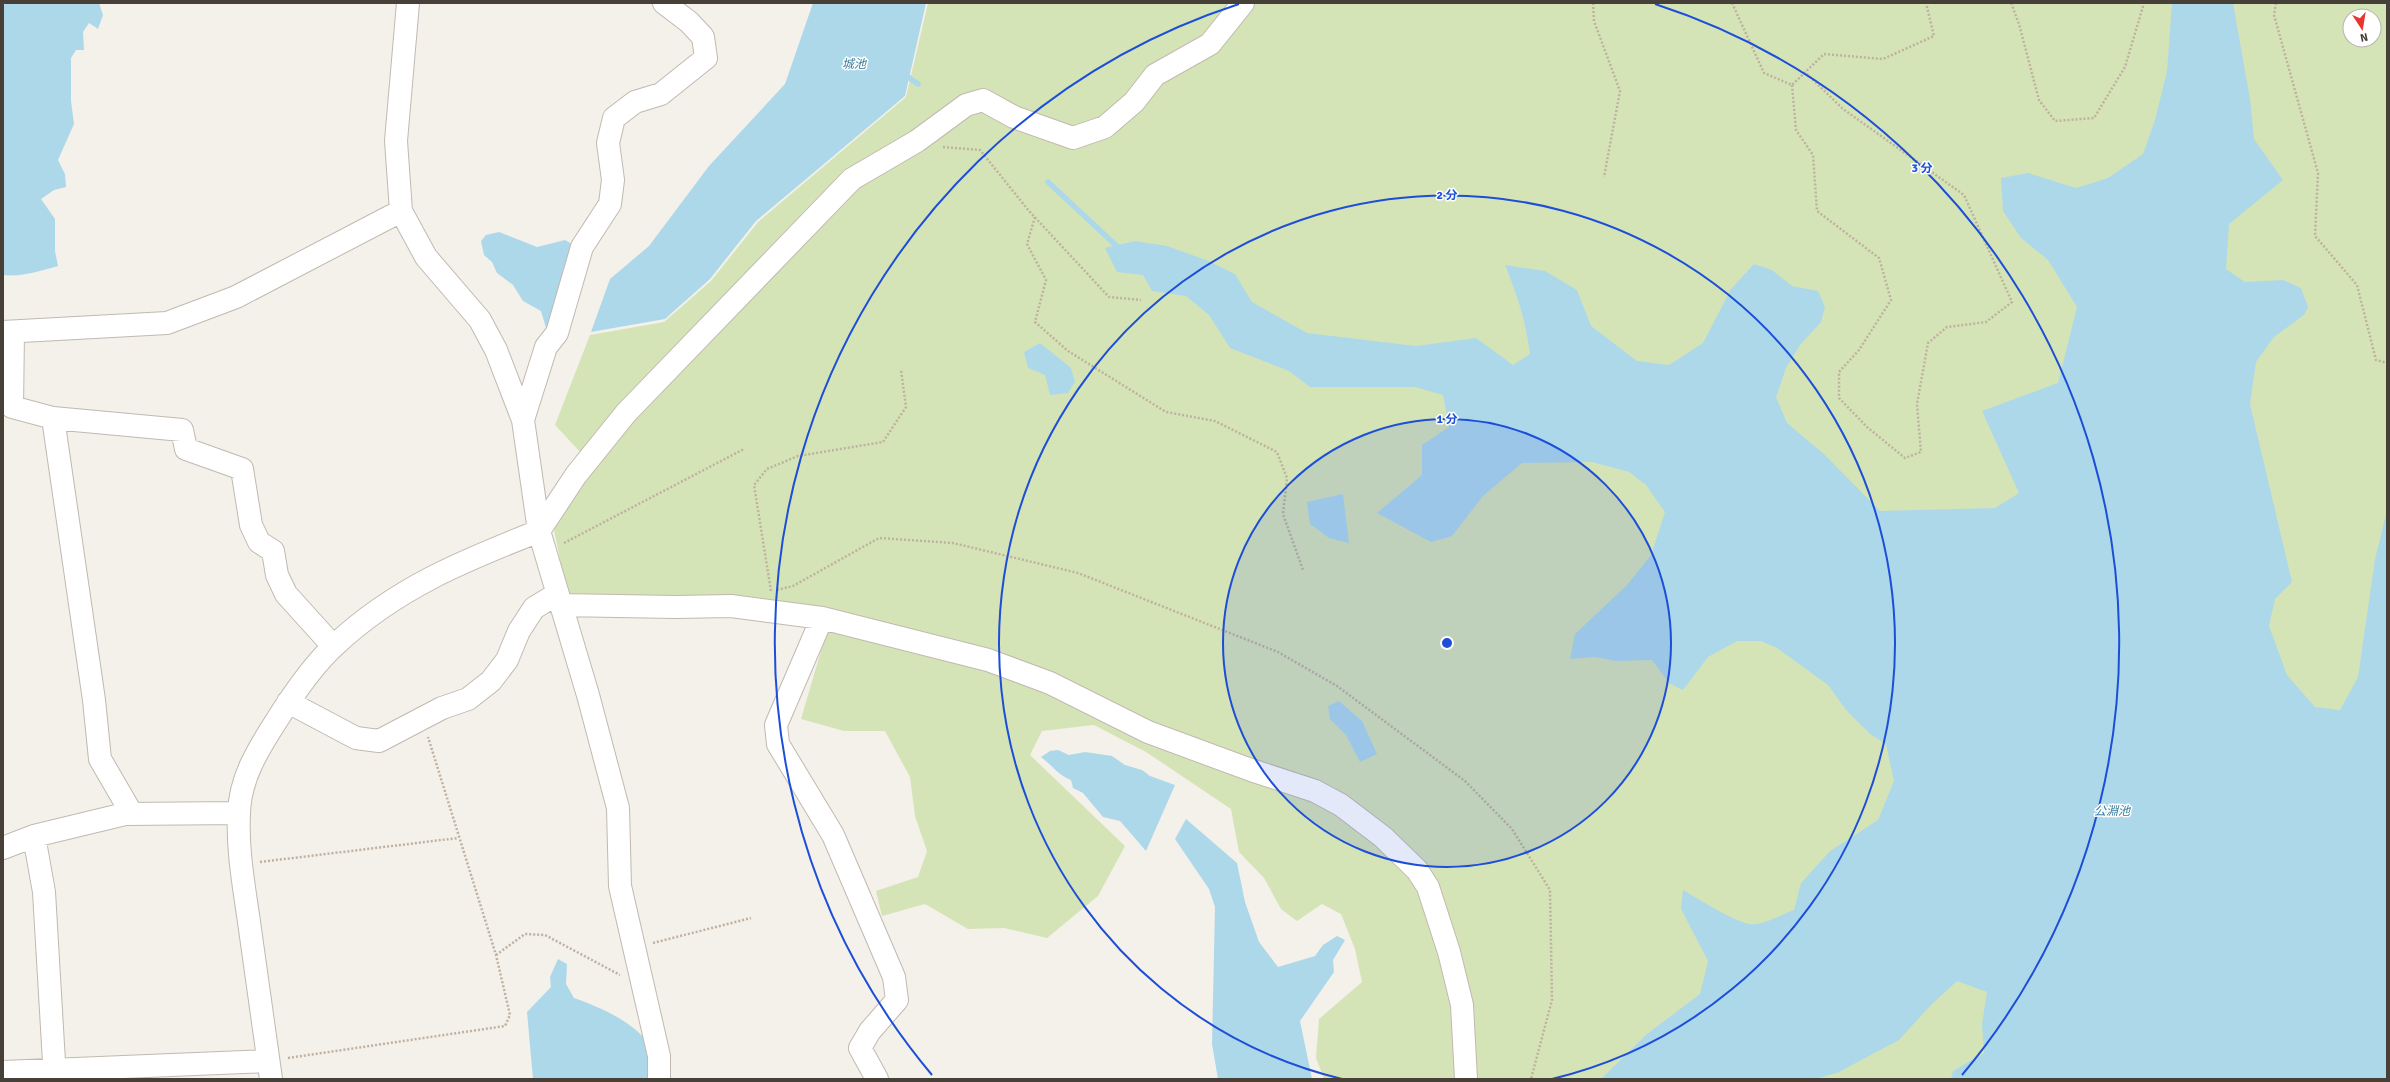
<svg xmlns="http://www.w3.org/2000/svg" width="2390" height="1082" font-family="Signika,'Noto Sans JP',sans-serif">
<rect width="100%" height="100%" fill="#f4f0ea"/>
<!-- green -->
<path fill="#d5e4b7" fill-rule="evenodd" d="M 928,3 L 2387,3 L 2387,1079 L 1324,1079 L 1316,1058 L 1319,1019 L 1362,982 L 1355,949 L 1341,914 L 1322,904 L 1297,921 L 1281,909 L 1264,878 L 1239,852 L 1231,809 L 1146,752 L 1094,725 L 1042,731 L 1030,755 L 1125,846 L 1098,896 L 1047,938 L 1004,928 L 968,929 L 925,904 L 882,916 L 876,891 L 918,877 L 927,851 L 915,816 L 910,777 L 885,731 L 844,731 L 801,719 L 826,634 L 824,612 L 567,594 L 548,500 L 581,453 L 555,425 L 590,335 L 664,322 L 711,281 L 758,222 L 906,97 ZM 2350,16 L 2374,16 L 2374,40 L 2350,40 Z"/>
<!-- water -->
<path fill="#add8ea" d="M 6,3 L 99,3 L 103,15 L 98,29 L 89,23 L 83,32 L 84,50 L 76,50 L 71,58 L 71,101 L 74,124 L 58,160 L 65,174 L 66,187 L 54,190 L 41,199 L 55,219 L 55,251 L 58,266 C 40,271 23,277 3,275 L 3,6 Z
M 813,3 L 926,3 L 905,96 L 756,221 L 710,279 L 665,319 L 591,332 L 610,279 L 649,246 L 709,166 L 785,84 Z
M 2172,3 L 2233,3 L 2250,99 L 2254,139 L 2283,180 L 2229,224 L 2226,269 L 2245,282 L 2283,280 L 2301,288 L 2308,307 L 2304,315 L 2274,337 L 2256,362 L 2250,404 L 2292,582 L 2275,599 L 2269,626 L 2287,675 L 2315,707 L 2340,710 L 2358,677 L 2375,559 L 2387,510 L 2387,1079 L 1951,1079 L 1953,1071 L 1984,1053 L 1982,1024 L 1987,992 L 1957,981 L 1930,1006 L 1899,1040 L 1837,1073 L 1815,1079 L 1601,1079 L 1647,1034 L 1700,994 L 1708,961 L 1681,909 L 1683,890 C 1699,899 1732,921 1750,924 C 1761,926 1783,914 1794,910 L 1801,883 L 1830,851 L 1878,820 L 1894,781 L 1886,744 L 1870,734 L 1846,710 L 1828,685 L 1777,648 L 1761,641 L 1737,641 L 1708,657 L 1683,690 L 1670,684 L 1652,660 L 1616,661 L 1595,657 L 1570,659 L 1575,634 L 1627,585 L 1651,555 L 1665,512 L 1646,485 L 1629,472 L 1592,462 L 1522,463 L 1483,496 L 1452,536 L 1431,542 L 1377,513 L 1422,475 L 1422,445 L 1449,427 L 1443,395 L 1415,387 L 1310,387 L 1289,371 L 1230,348 L 1209,315 L 1186,296 L 1152,291 L 1143,275 L 1117,272 L 1105,248 L 1135,241 L 1167,246 L 1206,260 L 1235,274 L 1252,302 L 1307,333 L 1416,346 L 1476,338 L 1513,365 L 1530,354 C 1526,322 1517,294 1505,265 L 1545,271 L 1577,290 L 1591,326 L 1637,361 L 1669,365 L 1703,343 L 1731,289 L 1754,264 L 1772,270 L 1792,286 L 1818,291 L 1825,307 L 1821,322 L 1800,345 L 1786,368 L 1776,397 L 1787,423 L 1825,455 L 1880,511 L 1995,508 L 2019,493 L 1982,411 L 2058,383 L 2077,307 L 2048,260 L 2021,238 L 2003,211 L 2001,178 L 2028,173 L 2076,188 L 2108,178 L 2143,154 L 2155,120 L 2167,71 Z
M 499,232 L 537,247 L 565,240 L 577,247 L 551,331 L 546,328 L 541,311 L 523,301 L 513,285 L 497,273 L 492,262 L 484,255 L 481,241 L 486,235 Z
M 1040,343 L 1071,368 L 1075,382 L 1068,393 L 1050,395 L 1045,375 L 1028,368 L 1024,352 Z
M 1343,494 L 1349,543 L 1329,538 L 1310,524 L 1307,502 Z
M 1339,701 L 1362,721 L 1377,754 L 1360,762 L 1346,735 L 1330,719 L 1328,706 Z
M 1058,750 L 1069,755 L 1085,752 L 1112,756 L 1125,765 L 1142,770 L 1150,776 L 1175,785 L 1146,851 L 1120,821 L 1103,817 L 1083,793 L 1073,788 L 1071,780 C 1059,776 1052,765 1041,757 L 1050,751 Z
M 1186,819 L 1237,863 L 1245,902 L 1259,942 L 1278,967 L 1315,956 L 1323,945 L 1337,936 L 1345,940 L 1333,960 L 1334,972 L 1300,1021 L 1312,1079 L 1218,1079 L 1212,1044 L 1215,907 L 1209,889 L 1175,839 Z
M 558,959 L 567,964 L 566,984 L 574,998 C 599,1007 638,1023 651,1048 C 655,1056 652,1070 653,1079 L 533,1079 L 527,1012 L 551,987 L 550,977 Z"/>
<g fill="none" stroke-linecap="round" stroke-linejoin="round">
<!-- stream -->
<path stroke="#add8ea" stroke-width="5.5" d="M 904,74 L 918,84
M 1048,182 L 1121,250"/>
<!-- minor casing -->
<g stroke="#c1b9b1" stroke-width="24">
<path id="minor" d="M 3,332 L 167,323 L 236,297 L 401,211
M 13,332 L 12,407 L 53,418 L 94,700 L 100,759 L 132,814
M 53,418 L 182,430 L 186,449 L 242,469 L 251,525 L 259,542 L 273,551 L 277,575 L 286,594 L 333,646
M 523,420 L 546,347 L 557,333 L 582,247 L 610,204 L 613,180 L 608,143 L 614,118 L 635,102 L 661,94 L 706,58 L 703,37 L 689,22 L 664,3
M 560,605 L 675,607 L 731,606 L 822,618 L 988,660 L 1050,683 L 1148,732 L 1251,770 L 1315,791 L 1341,805 L 1383,837 L 1417,870 L 1428,887 L 1449,952 L 1462,1005 L 1466,1079
M 822,618 L 776,725 L 778,744 L 833,835 L 894,977 L 897,1000 L 870,1031 L 860,1048 L 877,1079
M 288,702 L 356,738 L 379,741 L 442,708 L 468,699 L 491,681 L 507,660 L 519,631 L 534,608 L 557,594
M 34,836 L 44,892 L 55,1079
M 3,848 L 34,836 L 125,814 L 239,813
M 3,1072 L 268,1061
M 271,1079 C 264,1027 256,974 249,922 C 244,886 237,850 239,813 C 240,779 257,751 275,723 C 290,699 314,664 335,645 C 396,588 463,561 539,531 L 523,420 L 496,350 L 480,320 L 426,257 L 401,211 L 396,141 L 408,3
M 659,1079 L 659,1056 L 620,886 L 618,808 L 588,695 L 539,531 L 576,475 L 626,413 L 852,179 L 917,141 L 966,105 L 983,100 L 1014,117 L 1073,138 L 1105,127 L 1134,102 L 1155,75 L 1210,44 L 1243,3"/>
</g>
<!-- path -->
<path stroke="#bfb1a0" stroke-width="2.5" stroke-dasharray="2 2" stroke-linecap="butt" d="M 1593,3 L 1594,21 L 1620,91 L 1604,177
M 1732,3 L 1764,73 L 1792,85 L 1824,54 L 1883,59 L 1934,36 L 1926,3
M 2011,3 L 2019,24 L 2039,100 L 2055,121 L 2094,118 L 2125,67 L 2144,3
M 2276,3 L 2274,15 L 2318,173 L 2315,236 L 2357,285 L 2376,360 L 2387,363
M 1792,85 L 1796,130 L 1813,155 L 1817,211 L 1879,258 L 1891,300 L 1859,350 L 1839,372 L 1839,398 L 1867,427 L 1905,458 L 1921,452 L 1917,404 L 1928,343 L 1947,327 L 1986,322 L 2012,302 L 1964,195 L 1843,109 L 1805,72
M 943,147 L 980,150 L 1029,211 L 1109,297 L 1141,300
M 1035,217 L 1027,244 L 1046,280 L 1035,322 L 1068,351 L 1166,412 L 1215,421 L 1277,452 L 1287,478 L 1283,514 L 1303,570
M 564,543 L 744,449
M 777,590 L 793,586 L 879,538 L 953,543 L 1078,573 L 1278,652 L 1337,686 L 1465,781 L 1512,829 L 1550,890 L 1552,1000 L 1531,1079
M 771,591 L 754,485 L 767,469 L 798,456 L 883,442 L 906,407 L 901,370
M 260,862 L 458,838
M 653,943 L 751,918
M 496,955 L 525,934 L 545,935 L 620,975
M 288,1058 L 505,1026 L 510,1015 L 496,955 L 428,737"/>
<!-- minor -->
<use href="#minor" stroke="#fff" stroke-width="22"/>
</g>
<!-- distance rings -->
<circle cx="1447" cy="643" r="224" fill="#1d4ed8" fill-opacity=".12"/>
<g fill="none" stroke="#1d4ed8" stroke-width="2">
<circle cx="1447" cy="643" r="224"/>
<path d="M1342 1079A448 448 0 1 1 1552 1079"/>
<path d="M932 1075A672 672 0 0 1 1239 4M1655 4A672 672 0 0 1 1962 1075"/>
</g>
<g text-anchor="middle" dominant-baseline="central" stroke-width="3" stroke-linejoin="round" paint-order="stroke">
<!-- water labels -->
<g font-size="12" font-style="italic" fill="#377c9b" stroke="#fff">
<text x="854" y="64">城池</text>
<text x="2112" y="811">公淵池</text>
</g>
</g>
<circle cx="1447" cy="643" r="6" fill="#1d4ed8" stroke="#fff" stroke-width="2"/>
<g font-size="12" text-anchor="middle" font-weight="bold" fill="#1d4ed8" stroke="#fff" stroke-width="3" stroke-linejoin="round" paint-order="stroke">
<text x="1922" y="172">3 分</text>
<text x="1447" y="199">2 分</text>
<text x="1447" y="423">1 分</text>
</g>
<!-- border -->
<rect width="2390" height="1082" fill="none" stroke="#474039" stroke-width="8"/>
<!-- north arrow -->
<g transform="translate(2362 28) rotate(168)"><circle r="19" fill="#ffffff" stroke="#b5b3b0"/>
<path d="M0-3L7 15L0 10L-7 15Z" fill="#e6362f"/>
<text y="-6" font-size="11" font-weight="bold" text-anchor="middle" fill="#474039">N</text>
</g>
</svg>
